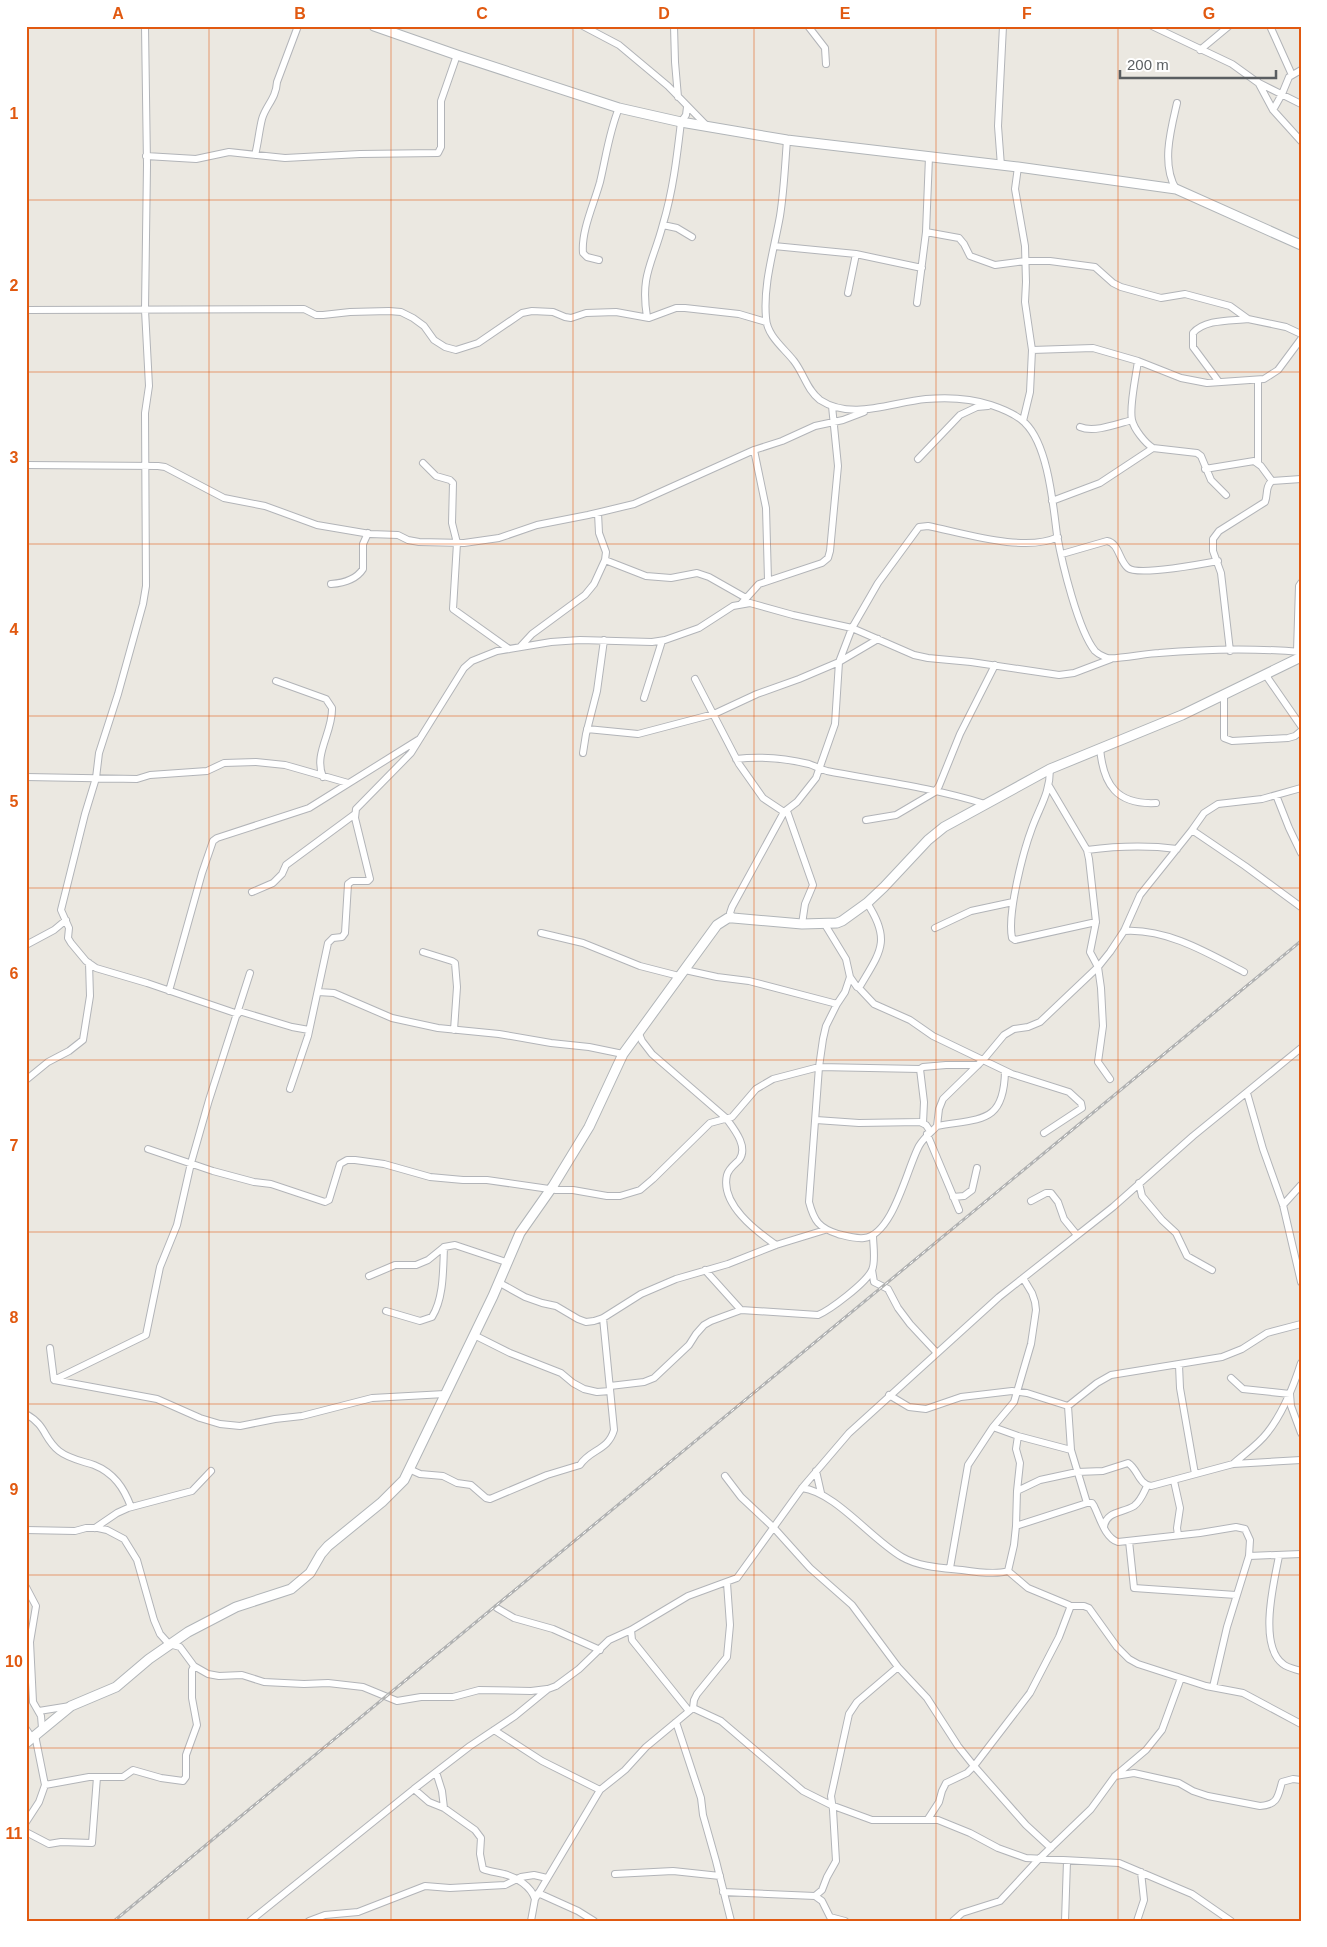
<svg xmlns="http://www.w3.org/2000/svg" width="1327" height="1947" font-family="Helvetica,sans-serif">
<rect width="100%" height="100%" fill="#ebe8e1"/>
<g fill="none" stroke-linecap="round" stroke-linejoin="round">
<!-- street casing -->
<g stroke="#b2b4b8" stroke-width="8">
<path id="street" d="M 145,26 L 147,165 L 145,310 L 149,386 L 145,413 L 146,586 L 143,604 L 118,694 L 99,753 L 96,778 L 85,814 L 61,910 L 69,928 L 68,938 L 71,943 L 86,961 L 96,968 L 147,983 L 238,1014
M 583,26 L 619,45 L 668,86 L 707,126
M 674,26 L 675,62 L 678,97
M 808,26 L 825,48 L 826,64
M 1152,26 L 1232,64 L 1257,82 L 1301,104
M 1270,26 L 1292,75
M 1200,50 L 1229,26
M 1258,82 L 1273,110 L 1301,141
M 1273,110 L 1282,94 L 1289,77 L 1301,70
M 787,140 C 785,165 784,191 780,216 C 774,250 763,284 766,318 C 767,336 784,348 794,361 C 804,374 807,390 820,400 C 852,421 892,402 926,399 C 949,397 970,398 991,405 C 1003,409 1016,414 1025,423 C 1048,445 1053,504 1057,535 C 1062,563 1078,630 1095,651 C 1099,655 1103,656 1107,658 C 1115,660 1148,653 1159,653 C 1205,649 1254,648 1301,652
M 255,155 C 258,144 259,131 262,119 C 266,105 276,99 277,82 L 298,26
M 146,156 L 196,159 L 229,152 L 285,158 L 360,154 L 438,153 L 441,147 L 441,101 L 457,55
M 1001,166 L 998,126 L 1003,26
M 1018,167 L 1015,189 L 1025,246 L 1026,282 L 1025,302 L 1032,350 L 1030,392 L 1023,421
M 1176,189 C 1161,164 1171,129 1177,103
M 663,225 L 677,228 L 692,237
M 926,232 L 959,238 L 964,244 L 970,256 L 995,265 L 1025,261 L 1050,261 L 1095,267 L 1113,283 L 1121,287 L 1161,298 L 1185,294 L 1230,306 L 1248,319 L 1286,327 L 1301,334
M 774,246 L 856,254 L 922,268
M 599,260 L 587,257 L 583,253 C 581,231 594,204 600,182 C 606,157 609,132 619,108
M 848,293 L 856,254
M 917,303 L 926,232 L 929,157
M 26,310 L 304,309 L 316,315 L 323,315 L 350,312 L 389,311 L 401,312 L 413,318 L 424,326 L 434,340 L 445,347 L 456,350 L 478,343 L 522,313 L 532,311 L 553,312 L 565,317 L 571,318 L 586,313 L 616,312 L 649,318 L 676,308 L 685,308 L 739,314 L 766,322
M 647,317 C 640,274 653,263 663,224 C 673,191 677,156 681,122 L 686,115 L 687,107
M 1032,350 L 1093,348 L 1138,361 L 1181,378 L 1207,383 L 1264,379 L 1278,370 L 1301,339
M 1138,361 C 1136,376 1129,407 1132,420 C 1134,429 1145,443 1153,448 L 1197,453 L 1201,456 L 1211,480 L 1226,495
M 1258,381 L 1258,462
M 1219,382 L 1193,347 L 1193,333 C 1205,319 1231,321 1248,319
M 1080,427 C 1094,433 1117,424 1132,420
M 754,450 L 766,508 L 768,580
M 918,459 L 960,415 L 977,407 L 988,406
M 423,463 L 436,476 L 450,480 L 453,483 L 452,523 L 457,543 L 453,609 L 509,649
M 26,465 L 158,466 L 165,467 L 224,498 L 265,506 L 317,525 L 370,534 L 398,535 L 408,540 L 419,542 L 464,543 L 499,538 L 537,525 L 588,515 L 634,504 L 754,450 L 782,441 L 815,426 L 843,420 L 864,412
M 1205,469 L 1254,461 L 1261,466 L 1272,481
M 1052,501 L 1100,483 L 1153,448
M 1062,554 L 1107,541 C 1119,543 1119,561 1128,568 C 1138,576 1202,564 1218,561
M 605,560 L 646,576 L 671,578 L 697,573 L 709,577 L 746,598
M 331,584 C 344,583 356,580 363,569 L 363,544 L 368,533
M 741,604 L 759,584 L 822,563 L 828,558 L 830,551 L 838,466 L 832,406
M 520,647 L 532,634 L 585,595 L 594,584 L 605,560 L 606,552 L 599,533 L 598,513
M 1230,651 L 1221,573 L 1213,551 L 1213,539 L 1219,531 L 1265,502 C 1268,495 1265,486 1272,481 L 1301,479
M 1297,651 L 1299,586 L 1301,583
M 1265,674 L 1301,726
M 695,679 L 739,764 L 763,798 L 784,812
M 276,681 L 326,699 L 332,708 C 333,732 313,754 323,777
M 1224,695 L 1224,738 L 1232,741 L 1288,738 L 1295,736 L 1301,731
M 644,698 L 662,641
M 587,729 L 638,734 L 714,714 L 757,694 L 799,679 L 839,662 L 878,639
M 1100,748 C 1103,785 1117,805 1156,803
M 583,753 L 586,734 L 597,691 L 604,640
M 736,759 C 761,756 784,758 809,764 C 815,766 820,769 827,771 C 880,781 934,788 985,804
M 1050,769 C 1050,793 1040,806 1032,828 C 1023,852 1007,914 1012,938 L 1015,940 L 1096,922
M 26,777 L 137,779 L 150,775 L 207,771 L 224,763 L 256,762 L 285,765 L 348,783
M 1049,786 L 1087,850 L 1089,859 L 1096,922 L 1090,952 L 1098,967 L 1101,988 L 1103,1026 L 1098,1062 L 1110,1079
M 1276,795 L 1289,828 L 1301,853
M 787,811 L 813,885 L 805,904 L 802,924
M 866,820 L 896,815 L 935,792 L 939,786 L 960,734 L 995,665
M 1192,830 L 1245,866 L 1301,907
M 1087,850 C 1118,846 1146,845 1177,849
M 252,892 L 273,883 L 282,874 L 286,865 L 355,814
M 733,918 L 730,913 L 732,907 L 784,812 L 797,802 L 816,778 L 835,724 L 839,662 L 852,628 L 878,583 L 919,527 L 928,526 C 963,533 1025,553 1058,537
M 824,923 L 846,959 L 850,977 L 845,992 L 837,1004 L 826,1026 L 823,1039 L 819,1067 L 809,1202 C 814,1221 819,1228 838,1234 C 846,1236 855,1239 864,1238 C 893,1235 907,1168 919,1146 C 924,1137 931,1133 937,1126 L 939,1109 L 943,1099 L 984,1059 L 1004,1035 L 1014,1029 L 1028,1027 L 1040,1022 L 1098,967 L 1110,952 L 1124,931 L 1140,895 L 1192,830 L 1204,813 L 1218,804 L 1262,799 L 1301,788
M 935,928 L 971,911 L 1013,902
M 1124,931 C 1166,928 1208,953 1244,972
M 541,933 L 583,943 L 640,966 L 679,976
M 26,945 L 54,930 L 66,920
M 423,952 L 452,961 L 455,963 L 457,987 L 454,1030
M 685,970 L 717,977 L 749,981 L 837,1004
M 850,977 L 857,987 L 859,988 L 874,1004 L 910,1020 L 933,1036 L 1012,1074 L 1069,1092 L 1081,1103 L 1082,1108 L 1044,1133
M 859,988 C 880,952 892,941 867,903
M 169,991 L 202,873 L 213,841 L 217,838 L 309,808 L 418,740
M 318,992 L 334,993 L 392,1018 L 438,1028 L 499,1034 L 551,1043 L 589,1047 L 623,1054
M 239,1011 L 292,1027 L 309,1030
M 639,1034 L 642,1041 L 652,1054 L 726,1118 C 734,1129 749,1147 739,1160 C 734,1165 729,1168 727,1175 C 720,1204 756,1231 776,1245
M 920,1069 L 924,1102 L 923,1123
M 26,1080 L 48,1062 L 69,1051 L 83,1040 L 90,996 L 89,963
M 290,1089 L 308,1036 L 328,943 L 333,938 L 342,937 L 345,933 L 348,884 L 352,881 L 368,881 L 370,879 L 355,818 L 356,809 L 411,753 L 464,668 L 472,661 L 497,651 L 551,642 L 580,640 L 652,642 L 665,640 L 699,628 L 733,606 L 750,603 L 793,615 L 852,628 L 914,655 L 928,658 L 971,662 L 1059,675 L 1074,673 L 1111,659
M 1247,1093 L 1263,1149 L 1283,1205 L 1301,1282
M 816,1120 L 859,1123 L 920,1122 L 926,1125 L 930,1131
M 937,1126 C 981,1118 1004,1124 1005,1071
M 927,1134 L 959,1210
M 148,1149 L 213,1171 L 254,1182 L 271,1184 L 325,1202 L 329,1200 L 340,1164 L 347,1160 L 355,1160 L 384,1164 L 430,1177 L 463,1180 L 487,1180 L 556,1190 L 573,1190 L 607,1196 L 620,1196 L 640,1190 L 653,1179 L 710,1123 L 732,1117 L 756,1089 L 773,1079 L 819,1067 L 920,1069 L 923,1067 L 946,1065 L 978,1065
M 1139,1183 L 1142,1196 L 1162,1220 L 1176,1233 L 1187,1256 L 1212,1270
M 953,1197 L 964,1196 L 972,1190 L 977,1168
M 1031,1201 L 1046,1193 L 1051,1193 L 1058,1202 L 1064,1219 L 1077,1235
M 1283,1205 L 1301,1185
M 705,1270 L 741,1310
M 872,1270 L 874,1282 L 888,1289 L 898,1308 L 910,1324 L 937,1353
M 369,1276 L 395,1265 L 416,1265 L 428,1260 L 444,1247 L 455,1245 L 506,1262
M 498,1282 L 525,1297 L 542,1303 L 556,1306 L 578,1319 L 586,1322 L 594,1321 L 603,1318 L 641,1294 L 676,1279 L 728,1264 L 776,1245 L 825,1230
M 386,1311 L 420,1321 L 432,1317 C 444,1298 443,1269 444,1247
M 474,1335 L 510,1353 L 561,1373 L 573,1383 L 584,1389 L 597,1392 L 610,1391
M 50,1348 L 54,1380 L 157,1399 L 200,1418 L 220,1424 L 240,1426 L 275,1419 L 302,1416 L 372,1398 L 445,1394
M 1179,1365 L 1180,1388 L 1195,1474
M 1231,1378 L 1243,1389 L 1290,1394 L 1291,1406 L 1301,1433
M 54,1380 L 146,1335 L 160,1267 L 177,1225 L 191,1163 L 209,1100 L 250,973
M 610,1386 L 644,1382 L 654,1378 L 689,1345 L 696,1334 L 704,1325 L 711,1321 L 741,1310 L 818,1315 C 830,1310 866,1283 872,1270 C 876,1261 873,1245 873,1235
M 889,1395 L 909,1407 L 926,1409 L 961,1397 L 1012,1391 L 1027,1393 L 1068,1406 L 1097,1383 L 1111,1375 L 1222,1357 L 1242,1349 L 1267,1333 L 1301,1324
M 1068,1406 L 1071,1450
M 26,1414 C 47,1426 43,1438 59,1451 C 69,1459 82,1461 94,1465 C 114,1473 124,1488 131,1507
M 993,1427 L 1018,1436 L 1071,1450 L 1087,1503
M 1233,1464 C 1244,1454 1258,1445 1267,1433 C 1283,1413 1293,1388 1301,1363
M 409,1469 L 420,1474 L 443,1476 L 457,1483 L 471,1485 L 486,1498 L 490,1499 L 547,1475 L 580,1465 C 590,1449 608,1451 614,1430 L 603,1318
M 816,1471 L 821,1493
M 725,1476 L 741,1497 L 774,1528 L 810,1568 L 852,1605 L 898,1667 L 927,1698 L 958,1746 L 974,1766 L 1026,1825 L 1051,1848
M 1174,1481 L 1180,1508 L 1177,1528 L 1178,1535
M 802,1488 C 835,1492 871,1539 902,1557 C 919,1567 943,1568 962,1570 C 975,1572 996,1575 1008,1571
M 1017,1491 L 1020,1463 L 1016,1449 L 1018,1436
M 1016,1526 L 1017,1491 L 1040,1480 L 1077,1472 L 1103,1471 L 1128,1463 C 1138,1469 1138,1484 1151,1486 L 1233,1464 L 1301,1460
M 1104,1527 C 1106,1511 1123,1513 1134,1506 C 1141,1501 1144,1492 1147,1486
M 95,1528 L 117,1513 L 128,1508 L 192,1491 L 211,1471
M 26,1530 L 75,1531 L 86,1528 L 98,1528 L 107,1530 L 124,1539 L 137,1560 L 154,1620 L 160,1634 L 169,1644 L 180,1647 L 194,1666 L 208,1674 L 219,1676 L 242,1675 L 264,1682 L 304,1684 L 328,1683 L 363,1687 L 397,1701 L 421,1697 L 453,1697 L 479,1690 L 531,1691 L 547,1689
M 1129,1541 L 1134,1588 L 1236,1595
M 1249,1556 L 1301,1554
M 1279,1556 C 1274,1582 1258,1645 1283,1664 C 1288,1668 1295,1669 1301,1671
M 950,1568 L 968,1465 L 993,1427 L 1014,1402 L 1031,1344 L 1036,1310 L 1035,1302 L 1032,1293 L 1023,1278
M 1008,1571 L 1014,1545 L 1016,1526 L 1087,1503 L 1092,1503 L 1094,1506 C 1100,1518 1105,1538 1118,1542 L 1200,1533 L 1236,1527 L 1245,1529 L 1250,1540 L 1249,1556 L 1227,1627 L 1213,1687
M 26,1587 L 36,1606 L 30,1642 L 33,1702 L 41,1716 L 42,1728
M 1070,1606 L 1084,1606 L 1089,1608 L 1117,1647 L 1129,1659 L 1138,1664 L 1206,1686 L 1243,1693 L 1301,1724
M 497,1608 L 514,1618 L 553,1629 L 600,1650
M 631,1630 L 632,1640 L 689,1711
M 693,1708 L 721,1721 L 803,1791 L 831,1805 L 872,1820 L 938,1820 L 970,1833 L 998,1848 L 1026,1858 L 1119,1863 L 1192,1894 L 1231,1921
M 39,1711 L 70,1706
M 676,1722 L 701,1798 L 703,1815 L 716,1861 L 731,1921
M 26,1729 L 32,1738
M 494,1730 L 542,1761 L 600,1790
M 436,1772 L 442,1791 L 444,1808
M 1115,1776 L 1134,1773 L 1179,1783 L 1193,1791 L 1208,1796 L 1260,1806 C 1278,1805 1278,1796 1282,1782 L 1293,1779 L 1301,1780
M 45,1785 L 89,1777 L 123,1777 L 133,1770 L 161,1778 L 183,1781 L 186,1777 L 186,1755 L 197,1725 L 192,1698 L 192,1670 L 194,1666
M 414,1789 L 429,1802 L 444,1808 L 475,1830 L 481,1838 L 480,1854 L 483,1869 C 490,1872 497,1872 504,1874 C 516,1877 531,1886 535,1899
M 928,1819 L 939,1802 L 942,1791 L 946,1783 L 967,1773 L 974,1766 L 1030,1693 L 1059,1637 L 1070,1608 L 1069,1605 L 1028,1588 L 1008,1571
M 26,1822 L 39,1802 L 45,1785 L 35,1735
M 26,1832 L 49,1844 L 61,1842 L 92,1843 L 97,1777
M 615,1874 L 673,1871 L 720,1876
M 723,1892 L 815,1896 L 822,1901 L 830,1917 L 845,1921
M 538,1893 L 578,1911 L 594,1921
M 815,1896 L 822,1890 L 827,1877 L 836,1861 L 833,1810 L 831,1796 L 849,1714 L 857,1702 L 898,1667
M 250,1921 L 414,1789 L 470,1746 L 515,1716 L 548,1689 L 556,1686 L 579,1669 L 609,1640 L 631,1630 L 688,1596 L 737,1578 L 802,1488 L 849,1433 L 999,1297 L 1113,1207 L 1193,1136 L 1301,1048
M 309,1921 L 325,1915 L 358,1912 L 425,1886 L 450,1888 L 505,1885 L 521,1877 L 534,1875 L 547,1878
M 531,1921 L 535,1899 L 600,1790 L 625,1770 L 646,1747 L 693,1708 L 694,1700 L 697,1694 L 727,1657 L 730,1625 L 727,1583
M 953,1921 L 962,1913 L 1000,1901 L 1038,1860 L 1091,1809 L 1115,1776 L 1146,1750 L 1162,1730 L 1181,1678
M 1065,1921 L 1067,1861
M 1137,1921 L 1144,1900 L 1141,1872"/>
</g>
<!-- secondary casing -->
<g stroke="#b1b5b8" stroke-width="11">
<path id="secondary" d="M 374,26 L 457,55 L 619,108 L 681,122 L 787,140 L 1018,167 L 1176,189 L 1301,245
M 26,1743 L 71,1706 L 116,1687 L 149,1659 L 188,1632 L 236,1607 L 291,1589 L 310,1573 L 321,1554 L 328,1546 L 382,1502 L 404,1480 L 493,1296 L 520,1233 L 553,1186 L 589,1127 L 623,1054 L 717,925 L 728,918 L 733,918 L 802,924 L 837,923 L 842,921 L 867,903 L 884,887 L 928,840 L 944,827 L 1050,769 L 1182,715 L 1301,657"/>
</g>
<!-- street -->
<use href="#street" stroke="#fff" stroke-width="6"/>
<!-- secondary -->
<use href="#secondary" stroke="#fff" stroke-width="9"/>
<!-- rail casing -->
<g stroke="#b0b1b1" stroke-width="3">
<path id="rail" d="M 114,1921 L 1301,941"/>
</g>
<!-- rail -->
<use href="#rail" stroke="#fff" stroke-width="1" stroke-dasharray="4" stroke-linecap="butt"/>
</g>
<!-- grid -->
<path fill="none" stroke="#e15910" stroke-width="1" stroke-opacity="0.55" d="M 209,26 L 209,1921M 391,26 L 391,1921M 573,26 L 573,1921M 754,26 L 754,1921M 936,26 L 936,1921M 1118,26 L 1118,1921M 26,200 L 1301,200M 26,372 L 1301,372M 26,544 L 1301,544M 26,716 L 1301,716M 26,888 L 1301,888M 26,1060 L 1301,1060M 26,1232 L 1301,1232M 26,1404 L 1301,1404M 26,1575 L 1301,1575M 26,1748 L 1301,1748"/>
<!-- border -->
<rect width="1327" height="1947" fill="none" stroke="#ffffff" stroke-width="55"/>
<!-- scale -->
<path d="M1120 70v8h156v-8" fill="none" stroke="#5a5e61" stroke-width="2.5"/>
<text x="1127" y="70" font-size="15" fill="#5a5e61" stroke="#ffffff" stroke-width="4" paint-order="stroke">200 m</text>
<rect x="28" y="28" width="1272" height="1892" fill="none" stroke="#e15910" stroke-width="2"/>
<g font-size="16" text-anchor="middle" font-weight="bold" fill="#e15910">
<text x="118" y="19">A</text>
<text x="300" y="19">B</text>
<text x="482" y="19">C</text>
<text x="664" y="19">D</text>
<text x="845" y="19">E</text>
<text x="1027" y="19">F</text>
<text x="1209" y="19">G</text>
<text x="14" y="119">1</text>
<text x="14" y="291">2</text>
<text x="14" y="463">3</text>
<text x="14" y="635">4</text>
<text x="14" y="807">5</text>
<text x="14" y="979">6</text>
<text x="14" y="1151">7</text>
<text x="14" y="1323">8</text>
<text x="14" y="1495">9</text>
<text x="14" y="1667">10</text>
<text x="14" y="1839">11</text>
</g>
</svg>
